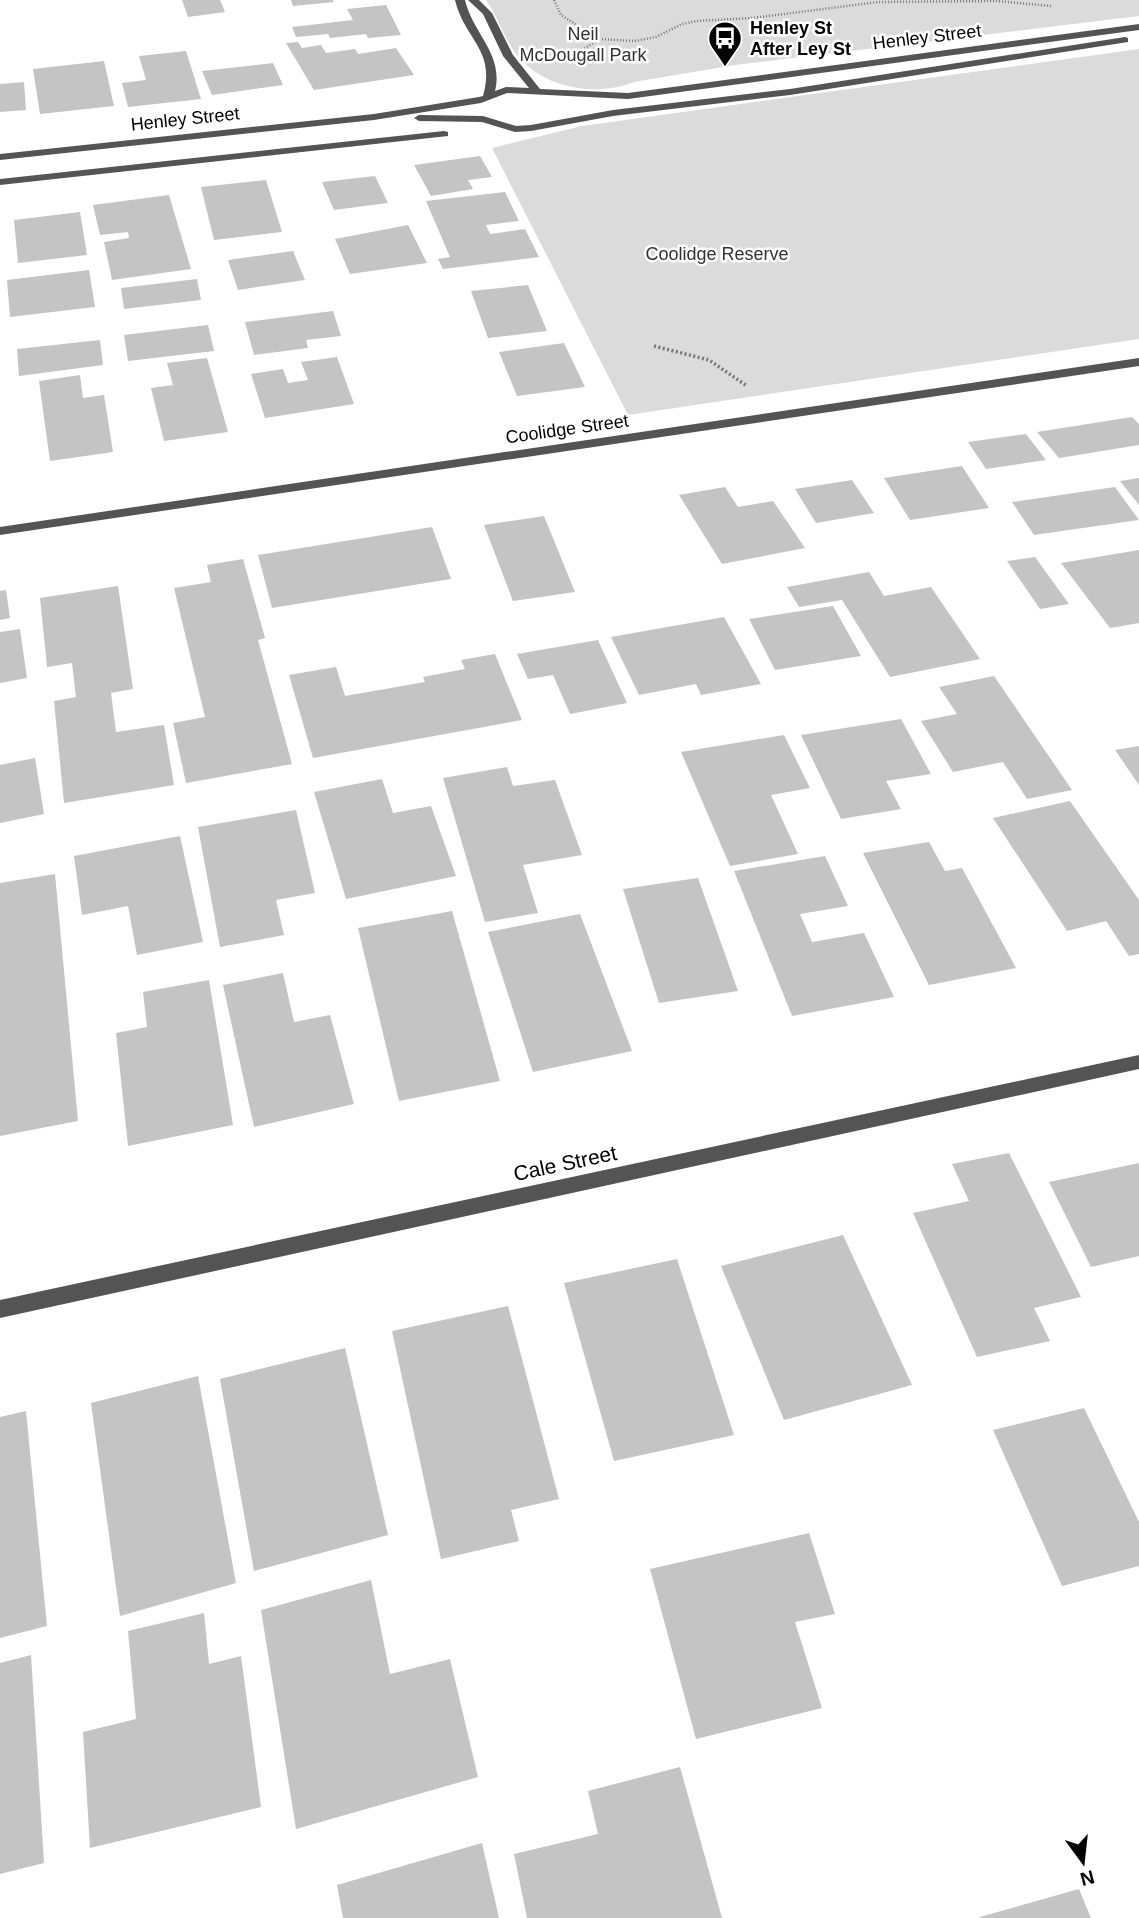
<svg xmlns="http://www.w3.org/2000/svg" width="1139" height="1918" font-family="Helvetica,sans-serif">
<rect width="100%" height="100%" fill="#fff"/>
<!-- green -->
<path fill="#dbdbdb" d="M 486,0 L 1139,0 L 1139,16 L 735,65 L 634,82 C 591,99 532,86 509,43 C 500,28 497,16 486,0 Z
M 1139,49 L 1139,339 L 628,415 L 492,148 L 582,126 Z"/>
<!-- building -->
<path fill="#c4c4c4" d="M 182,0 L 220,0 L 225,12 L 188,17 Z
M 291,0 L 333,0 L 334,2 L 293,6 Z
M 386,5 L 401,35 L 368,38 L 366,34 L 330,38 L 328,34 L 296,37 L 292,27 L 353,20 L 347,9 Z
M 298,42 L 302,48 L 321,45 L 326,53 L 355,49 L 358,54 L 396,48 L 414,75 L 314,90 L 286,43 Z
M 186,51 L 201,99 L 128,107 L 122,83 L 146,80 L 139,56 Z
M 104,61 L 114,106 L 40,114 L 33,69 Z
M 273,63 L 283,85 L 212,95 L 202,71 Z
M 24,82 L 26,110 L 0,112 L 0,84 Z
M 480,156 L 492,177 L 468,180 L 473,189 L 431,196 L 414,165 Z
M 375,176 L 388,203 L 334,210 L 322,182 Z
M 266,180 L 282,232 L 214,240 L 201,187 Z
M 505,192 L 519,221 L 486,225 L 490,234 L 525,229 L 539,257 L 443,269 L 438,259 L 450,257 L 426,201 Z
M 169,195 L 191,269 L 112,280 L 104,242 L 129,238 L 128,232 L 100,235 L 93,205 Z
M 80,212 L 87,255 L 18,263 L 14,220 Z
M 408,225 L 427,263 L 350,274 L 335,239 Z
M 293,251 L 305,280 L 238,290 L 228,260 Z
M 89,270 L 95,307 L 10,317 L 7,280 Z
M 197,279 L 201,300 L 124,309 L 121,288 Z
M 528,285 L 547,331 L 488,338 L 471,291 Z
M 333,311 L 341,336 L 306,340 L 308,348 L 254,355 L 245,322 Z
M 208,325 L 214,351 L 128,361 L 124,335 Z
M 100,340 L 103,365 L 19,376 L 17,349 Z
M 564,343 L 585,387 L 517,396 L 499,352 Z
M 337,357 L 354,404 L 265,418 L 251,374 L 283,369 L 288,383 L 308,380 L 301,362 Z
M 207,358 L 228,432 L 164,441 L 151,388 L 173,385 L 167,363 Z
M 80,375 L 83,398 L 104,395 L 113,452 L 50,461 L 39,381 Z
M 1132,417 L 1139,424 L 1139,445 L 1059,458 L 1037,432 Z
M 1026,434 L 1046,460 L 986,469 L 968,442 Z
M 962,466 L 989,508 L 910,520 L 884,478 Z
M 1139,478 L 1139,505 L 1120,481 Z
M 852,480 L 874,513 L 816,523 L 795,489 Z
M 725,487 L 738,507 L 773,501 L 805,548 L 722,564 L 679,495 Z
M 1115,487 L 1139,520 L 1034,535 L 1012,502 Z
M 544,516 L 575,592 L 513,601 L 484,525 Z
M 432,527 L 451,579 L 272,608 L 258,555 Z
M 1139,550 L 1139,623 L 1110,628 L 1061,563 Z
M 1035,557 L 1069,604 L 1040,609 L 1007,561 Z
M 243,559 L 265,638 L 258,640 L 292,764 L 186,783 L 173,723 L 205,717 L 174,588 L 211,582 L 207,565 Z
M 869,572 L 884,596 L 931,587 L 980,659 L 890,677 L 842,600 L 799,607 L 787,587 Z
M 118,586 L 133,689 L 111,693 L 116,732 L 164,725 L 174,785 L 64,803 L 54,701 L 76,697 L 72,663 L 47,667 L 40,598 Z
M 6,590 L 10,618 L 0,620 L 0,591 Z
M 833,606 L 861,656 L 775,670 L 749,619 Z
M 724,617 L 761,684 L 701,695 L 696,684 L 639,695 L 611,637 Z
M 20,629 L 27,678 L 0,683 L 0,632 Z
M 598,640 L 627,703 L 570,714 L 553,675 L 528,679 L 517,654 Z
M 495,654 L 522,720 L 313,758 L 289,675 L 336,667 L 345,696 L 425,682 L 423,677 L 465,669 L 461,660 Z
M 994,676 L 1072,790 L 1027,799 L 1003,762 L 953,772 L 921,721 L 957,714 L 939,687 Z
M 901,719 L 931,774 L 886,781 L 901,809 L 841,819 L 801,735 Z
M 784,735 L 810,788 L 771,795 L 798,854 L 730,866 L 681,752 Z
M 1139,746 L 1139,785 L 1115,750 Z
M 35,758 L 44,814 L 0,823 L 0,765 Z
M 507,767 L 513,786 L 555,780 L 582,855 L 523,865 L 538,913 L 485,922 L 443,778 Z
M 382,779 L 393,813 L 431,806 L 456,876 L 346,899 L 314,792 Z
M 1070,801 L 1139,900 L 1139,954 L 1129,956 L 1106,921 L 1067,931 L 993,818 Z
M 296,810 L 315,893 L 276,900 L 284,935 L 220,947 L 198,827 Z
M 180,836 L 203,942 L 137,955 L 128,906 L 82,915 L 74,856 Z
M 929,842 L 945,871 L 962,868 L 1016,968 L 929,985 L 863,853 Z
M 825,856 L 848,906 L 800,914 L 812,942 L 864,933 L 894,997 L 792,1016 L 734,871 Z
M 55,874 L 78,1121 L 0,1136 L 0,883 Z
M 698,878 L 738,991 L 659,1003 L 623,889 Z
M 452,911 L 500,1081 L 399,1101 L 358,928 Z
M 580,914 L 632,1051 L 533,1072 L 488,932 Z
M 283,973 L 294,1022 L 330,1015 L 354,1104 L 254,1127 L 223,985 Z
M 209,980 L 233,1125 L 128,1146 L 116,1033 L 147,1027 L 143,992 Z
M 1009,1153 L 1081,1297 L 1034,1308 L 1050,1341 L 977,1357 L 913,1213 L 969,1201 L 952,1164 Z
M 1139,1163 L 1139,1256 L 1091,1267 L 1049,1182 Z
M 843,1235 L 912,1385 L 784,1420 L 721,1266 Z
M 677,1259 L 734,1435 L 614,1461 L 564,1283 Z
M 508,1306 L 559,1499 L 511,1510 L 519,1541 L 441,1559 L 392,1331 Z
M 345,1348 L 388,1535 L 254,1571 L 220,1379 Z
M 198,1376 L 236,1583 L 120,1616 L 91,1403 Z
M 1084,1408 L 1139,1522 L 1139,1566 L 1062,1586 L 993,1430 Z
M 26,1411 L 47,1626 L 0,1638 L 0,1417 Z
M 809,1533 L 835,1614 L 795,1622 L 822,1708 L 696,1739 L 650,1569 Z
M 371,1580 L 390,1674 L 450,1659 L 478,1777 L 296,1829 L 261,1610 Z
M 204,1613 L 209,1664 L 241,1656 L 261,1807 L 90,1848 L 83,1732 L 136,1719 L 128,1631 Z
M 31,1655 L 44,1863 L 0,1874 L 0,1663 Z
M 680,1767 L 722,1918 L 527,1918 L 514,1854 L 598,1834 L 588,1791 Z
M 482,1843 L 499,1918 L 343,1918 L 337,1885 Z
M 1079,1889 L 1091,1918 L 980,1918 L 980,1917 Z"/>
<g fill="none" stroke-linecap="round" stroke-linejoin="round">
<!-- path-far1 -->
<path stroke="#767676" stroke-width="2.5" stroke-dasharray="1 2" stroke-linecap="butt" d="M 554,0 L 561,15 L 599,39 L 573,56 L 574,63
M 599,39 L 635,41 L 656,37 L 682,24 L 696,21 L 753,18 L 878,2 L 997,1 L 1051,6"/>
<!-- path -->
<path stroke="#767676" stroke-width="3.5" stroke-dasharray="2 2.5" stroke-linecap="butt" d="M 654,346 L 709,360 L 747,386"/>
<!-- minor -->
<path fill="#545454" fill-rule="evenodd" d="M 455,0 L 465,0 C 473,34 504,54 495,91 L 506,87 L 529,88 L 503,56 L 483,14 L 468,0 L 479,0 L 492,13 L 513,55 L 540,89 L 628,93 L 1139,24 L 1139,30 L 628,99 L 507,93 L 481,103 L 374,120 L 0,160 L 0,154 L 374,114 L 479,97 L 483,96 C 496,49 465,41 455,0 Z
M 1125,37 L 1128,38 L 1128,42 L 790,95 L 613,116 L 531,131 L 515,132 L 482,122 L 419,121 L 414,118 L 419,115 L 483,116 L 516,126 L 531,125 L 613,110 L 790,89 Z
M 444,131 L 448,132 L 448,136 L 0,185 L 0,179 Z
M 1139,358 L 1139,366 L 0,535 L 0,527 Z
M 1139,1055 L 1139,1069 L 0,1318 L 0,1300 Z"/>
</g>
<!-- icons -->
<defs>
<g id="bus-pin" transform="scale(1.75)"><path d="M0 17L-7.5 6A9.5 9.5 0 1 1 7.5 6Z" fill="#000" stroke="#fff"/><path d="M-5-6H5V4H4V6H2V4H-2V6H-4V4H-5ZM-3.5-4V0h7V-4ZM-3.5 1.2v1.5H-2V1.2ZM2 1.2v1.5H3.5V1.2Z" fill="#fff"/></g>
</defs>
<g fill-rule="evenodd">
<use href="#bus-pin" x="725" y="38"/>
</g>
<g text-anchor="middle" dominant-baseline="central" stroke-width="5" stroke-linejoin="round" paint-order="stroke">
<!-- far-poi labels -->
<g font-size="18" font-weight="bold" fill="#000" stroke="#fff" text-anchor="start">
<text x="750" y="28">Henley St<tspan x="750" dy="21">After Ley St</tspan></text>
</g>
<!-- far-park labels -->
<g font-size="18" fill="#323232" stroke="#fff">
<text x="583" y="34">Neil<tspan x="583" dy="21">McDougall Park</tspan></text>
<text x="717" y="254">Coolidge Reserve</text>
</g>
<!-- far-street labels -->
<g font-size="18" fill="#000" stroke="#fff">
<text transform="translate(927 37) rotate(-7)">Henley Street</text>
<text transform="translate(185 119) rotate(-6)">Henley Street</text>
<text transform="translate(567 429) rotate(-8)">Coolidge Street</text>
</g>
<!-- street labels -->
<g font-size="21" fill="#000" stroke="#fff">
<text transform="translate(565 1163) rotate(-12)">Cale Street</text>
</g>
</g>
<!-- north arrow -->
<g transform="translate(1083 1862) rotate(165)" stroke="#ffffff" stroke-width="5" paint-order="stroke">
<path d="M0-5L12 26L0 18L-12 26Z" fill="#000000"/>
<text y="-10" font-size="19" font-weight="bold" text-anchor="middle" fill="#000000">N</text>
</g>
</svg>
